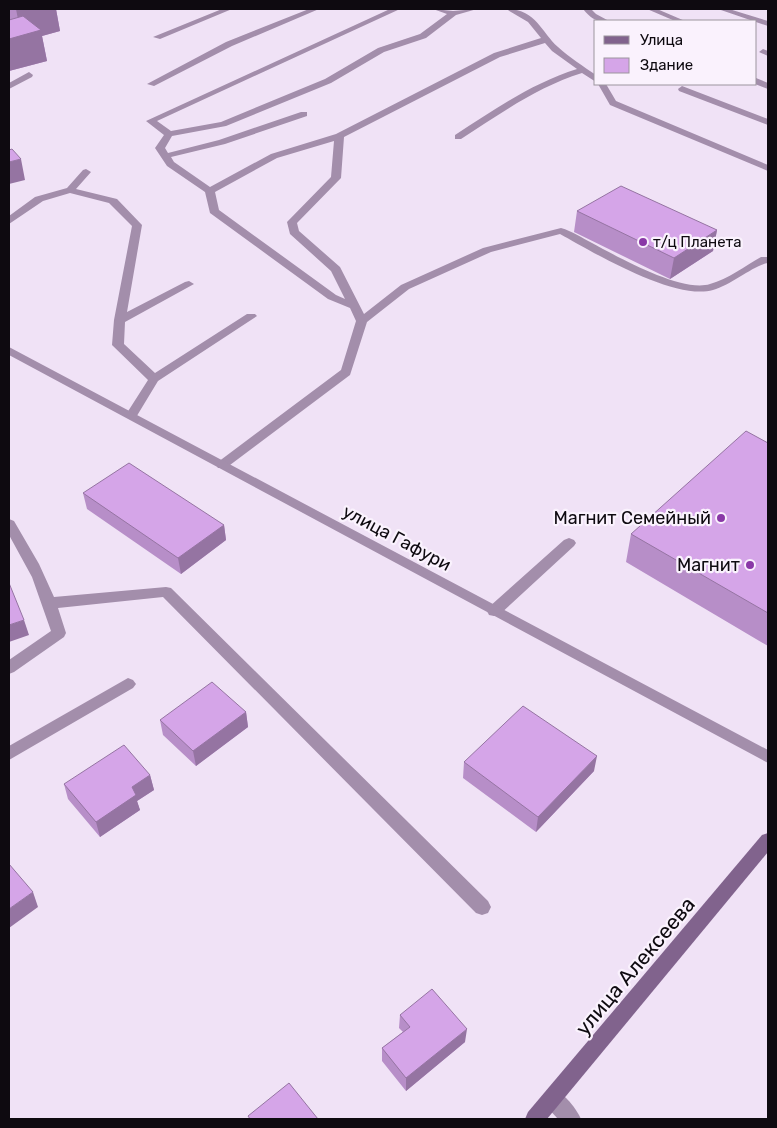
<svg xmlns="http://www.w3.org/2000/svg" width="777" height="1128" font-family="Rubik,sans-serif">
<rect width="100%" height="100%" fill="#f0e2f6"/>
<g fill="none" stroke-linecap="round" stroke-linejoin="round">
<!-- service -->
<path fill="#a38eab" fill-rule="evenodd" d="M 222,9 L 232,9 L 160,39 L 153,37 Z
M 309,9 L 319,9 L 232,46 L 154,86 L 147,84 L 226,42 Z
M 390,9 L 400,9 L 157,121 L 171,131 L 221,122 L 325,79 L 378,48 L 420,34 L 447,14 L 433,9 L 453,11 L 477,9 L 456,15 L 426,38 L 384,52 L 331,83 L 226,126 L 172,136 L 165,148 L 168,153 L 219,140 L 301,112 L 307,112 L 307,116 L 225,144 L 171,157 L 174,162 L 210,187 L 271,154 L 336,134 L 494,53 L 541,38 L 528,22 L 506,9 C 536,9 541,32 558,47 C 570,58 583,66 596,75 L 596,82 L 582,73 C 537,87 500,114 461,139 L 455,139 L 455,135 C 494,110 532,83 577,69 L 552,51 L 545,43 L 500,57 L 344,137 L 341,178 L 297,223 L 299,231 L 340,267 L 364,314 L 401,285 L 483,248 L 561,228 C 572,231 582,238 592,243 C 618,257 682,293 710,284 C 728,279 745,266 761,257 L 768,257 L 768,263 C 754,265 731,285 713,290 C 675,301 594,253 560,234 L 491,252 L 409,289 L 367,322 L 350,375 L 226,468 L 218,468 L 216,465 L 218,462 L 341,370 L 356,321 L 350,308 L 328,299 L 210,213 L 205,192 L 167,166 L 155,148 L 164,135 L 146,121 ZM 334,141 L 331,177 L 287,222 L 290,234 L 331,271 L 345,299 L 336,295 L 219,210 L 215,192 L 277,158 Z
M 583,9 L 591,9 L 596,14 L 609,21 C 597,22 591,19 583,9 Z
M 647,9 L 657,9 L 685,21 L 675,21 Z
M 718,9 L 729,9 L 768,21 L 768,26 Z
M 763,49 L 768,51 L 768,56 L 759,52 Z
M 29,72 L 33,75 L 32,77 L 9,89 L 9,83 Z
M 756,78 L 768,83 L 768,89 L 755,84 Z
M 598,84 L 606,84 L 616,101 L 768,165 L 768,171 L 610,105 Z
M 682,86 L 768,119 L 768,125 L 679,91 L 678,89 Z
M 86,169 L 91,172 L 76,189 L 117,199 L 142,225 L 127,312 L 185,282 L 189,281 L 194,284 L 125,322 L 124,344 L 155,373 L 247,314 L 255,314 L 257,316 L 158,381 L 135,419 L 131,420 L 125,416 L 148,380 L 112,345 L 114,320 L 132,226 L 109,203 L 70,193 L 43,201 L 9,224 L 9,216 L 35,197 L 67,188 L 83,170 Z
M 569,538 L 574,540 L 576,543 L 574,546 L 499,615 L 494,616 L 489,615 L 487,611 L 489,607 L 564,540 Z"/>
<!-- minor -->
<path fill="#a38eab" fill-rule="evenodd" d="M 9,347 L 768,750 L 768,763 L 9,355 Z
M 9,519 L 14,521 L 39,564 L 54,597 L 166,587 L 171,588 L 488,901 L 491,907 L 488,913 L 482,915 L 476,913 L 163,597 L 58,608 L 66,633 L 64,637 L 14,672 L 9,674 L 9,660 L 51,631 L 32,577 L 9,535 Z
M 128,678 L 133,680 L 136,684 L 133,688 L 9,760 L 9,746 Z"/>
<!-- tertiary -->
<path fill="#a38eab" fill-rule="evenodd" d="M 553,1089 C 565,1094 576,1108 581,1119 L 558,1119 L 546,1106 L 543,1099 L 546,1092 Z"/>
<!-- secondary -->
<path fill="#81638d" fill-rule="evenodd" d="M 768,833 L 768,852 L 547,1119 L 525,1119 L 528,1112 L 762,835 Z"/>
</g>
<!-- wall -->
<path fill="#b78ec8" d="M 9,9 L 56,9 L 60,31 L 42,36 L 47,61 L 9,71 Z
M 577,211 L 717,230 L 713,251 L 670,279 L 574,232 Z
M 768,443 L 768,646 L 626,562 L 631,534 Z
M 83,493 L 224,525 L 226,540 L 181,574 L 87,509 Z
M 246,712 L 248,727 L 196,766 L 163,735 L 160,720 Z
M 464,762 L 594,771 L 536,832 L 463,778 Z
M 150,775 L 154,790 L 137,801 L 140,810 L 100,837 L 68,799 L 64,784 Z
M 400,1015 L 465,1042 L 406,1091 L 382,1061 L 382,1048 L 403,1032 L 399,1028 Z"/>
<!-- shaded-wall -->
<path fill="#9574a2" d="M 16,9 L 56,9 L 60,31 L 42,36 L 47,61 L 9,71 L 9,39 L 21,35 Z
M 21,159 L 25,180 L 9,184 L 9,162 Z
M 717,230 L 713,251 L 670,279 L 674,258 Z
M 224,525 L 226,540 L 181,574 L 178,558 Z
M 24,620 L 29,635 L 9,642 L 9,625 Z
M 246,712 L 248,727 L 196,766 L 193,751 Z
M 597,756 L 594,771 L 536,832 L 538,817 Z
M 150,775 L 154,790 L 137,801 L 140,810 L 100,837 L 96,822 L 132,787 Z
M 33,892 L 38,907 L 9,928 L 9,909 Z
M 467,1029 L 465,1042 L 406,1091 L 406,1078 Z"/>
<!-- building -->
<path fill="#d5a5e8" stroke="#9574a2" d="M 23,16 L 41,30 L 9,39 L 9,20 Z
M 12,149 L 21,159 L 9,162 L 9,150 Z
M 621,186 L 717,230 L 674,258 L 577,211 Z
M 746,431 L 768,443 L 768,613 L 631,534 Z
M 129,463 L 224,525 L 178,558 L 83,493 Z
M 9,583 L 24,620 L 9,625 Z
M 212,682 L 246,712 L 193,751 L 160,720 Z
M 523,706 L 597,756 L 538,817 L 464,762 Z
M 124,745 L 150,775 L 132,787 L 136,795 L 96,822 L 64,784 Z
M 9,864 L 33,892 L 9,909 Z
M 432,989 L 467,1029 L 406,1078 L 382,1048 L 410,1027 L 400,1015 Z
M 289,1083 L 318,1119 L 250,1119 L 248,1116 Z"/>
<!-- markers -->
<g fill="#8a38a7" stroke="#faf2fd" stroke-width="2">
<circle cx="643" cy="242" r="5"/>
<circle cx="721" cy="518" r="5"/>
<circle cx="750" cy="565" r="5"/>
</g>
<g text-anchor="middle" dominant-baseline="central" stroke-width="4.5" stroke-linejoin="round" paint-order="stroke">
<!-- far-poi labels -->
<g font-size="15" fill="#0e0a10" stroke="#faf2fd" text-anchor="start">
<text x="653" y="242">т/ц Планета</text>
</g>
<!-- poi labels -->
<g font-size="18" fill="#0e0a10" stroke="#faf2fd" text-anchor="end">
<text x="711" y="518">Магнит Семейный</text>
<text x="740" y="565">Магнит</text>
</g>
<!-- street labels -->
<g font-size="18" fill="#0e0a10" stroke="#faf2fd">
<text transform="translate(397 538) rotate(28)">улица Гафури</text>
</g>
<!-- near-street labels -->
<g font-size="21" fill="#0e0a10" stroke="#faf2fd">
<text transform="translate(635 966) rotate(-50)">улица Алексеева</text>
</g>
</g>
<!-- border -->
<rect width="777" height="1128" fill="none" stroke="#0e0a10" stroke-width="20"/>
<!-- legend -->
<rect x="594" y="20" width="162" height="65" fill="#faf2fd" stroke="#9c959e"/>
<rect x="604" y="36" width="25" height="8" fill="#81638d" stroke="#9c959e"/>
<text x="640" y="45" font-size="15" fill="#0e0a10">Улица</text>
<rect x="604" y="58" width="25" height="15" fill="#d5a5e8" stroke="#9c959e"/>
<text x="640" y="70" font-size="15" fill="#0e0a10">Здание</text>
</svg>
